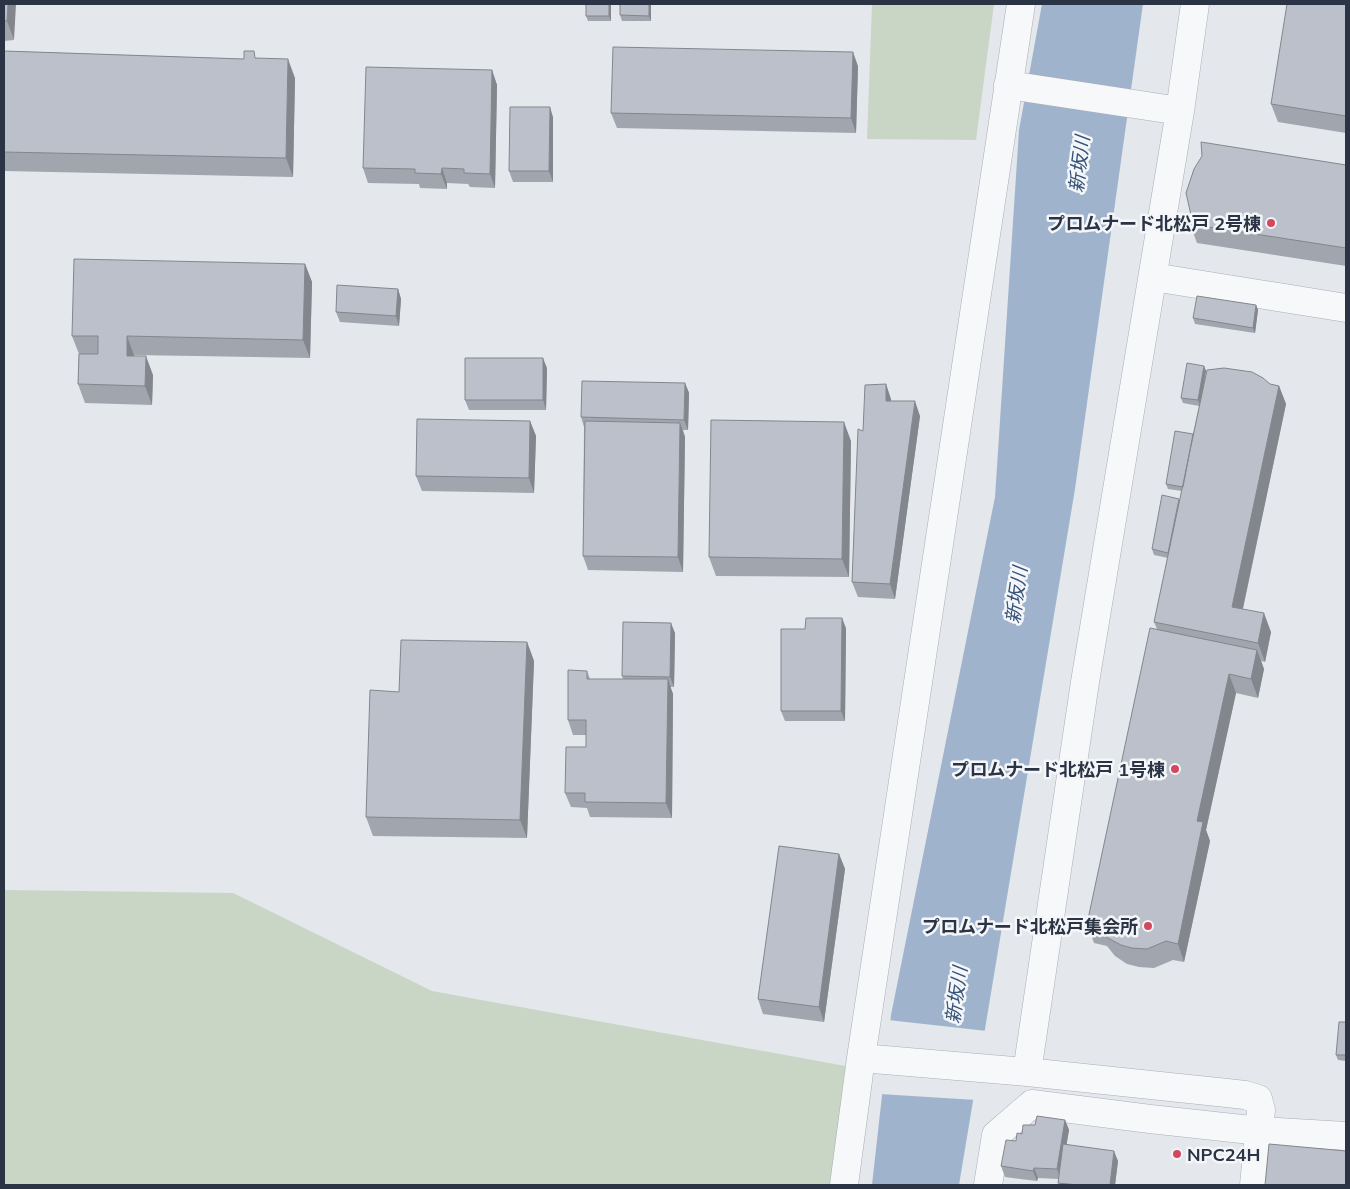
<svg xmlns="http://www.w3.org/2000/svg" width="1350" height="1189" font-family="Mulish,'Noto Sans JP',sans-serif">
<rect width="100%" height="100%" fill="#e4e7ec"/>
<!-- green -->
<path fill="#c9d6c5" d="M 872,4 L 994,4 L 976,140 L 867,139 Z
M 4,890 L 233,893 L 432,991 L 851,1067 L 831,1185 L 4,1185 Z"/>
<!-- water -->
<path fill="#9fb4cc" d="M 1042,4 L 1143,4 L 1075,489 L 959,1185 L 872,1185 L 891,1015 L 995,497 L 1019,130 Z"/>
<!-- pier -->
<path fill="#e4e7ec" d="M 888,1020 L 987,1031 L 976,1100 L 880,1094 Z"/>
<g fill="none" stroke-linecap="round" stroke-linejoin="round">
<!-- minor casing -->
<g stroke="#a9aeb7" stroke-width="29">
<path id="minor" d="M 1008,85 L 1180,111
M 1153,277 L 1346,308
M 861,1058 L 1027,1072 L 1227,1093 L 1245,1095 L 1258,1099 L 1261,1110 L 1254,1185
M 1027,1072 L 1085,682 L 1180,111 L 1195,4
M 844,1185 L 861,1058 L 1021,4
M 988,1185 L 996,1135 L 1032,1104 L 1150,1119 L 1260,1131 L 1346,1136"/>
</g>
<!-- minor -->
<use href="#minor" stroke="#f7f8fa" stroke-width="28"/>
</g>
<!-- wall -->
<path fill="#a1a5ae" d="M 4,4 L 14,40 L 4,41 Z
M 586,4 L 611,4 L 611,21 L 588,21 L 586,16 Z
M 620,4 L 651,4 L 651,21 L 622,21 L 620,15 Z
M 1346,4 L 1346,133 L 1278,122 L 1271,104 Z
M 4,51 L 244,59 L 257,58 L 295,78 L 293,177 L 4,171 Z
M 858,66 L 856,133 L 617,128 L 611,113 Z
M 492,70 L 497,85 L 495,188 L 470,187 L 468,184 L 447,183 L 447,189 L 420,188 L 419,184 L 368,183 L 363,168 Z
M 553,117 L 553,182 L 513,182 L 509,171 Z
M 1346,165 L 1346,266 L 1197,243 L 1190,224 L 1191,215 Z
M 305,264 L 312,282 L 310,358 L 134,355 L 153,375 L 152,405 L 85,403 L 78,384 L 79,354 L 72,336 Z
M 398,289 L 401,299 L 399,326 L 340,322 L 336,312 Z
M 1256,305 L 1258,310 L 1255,333 L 1195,324 L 1193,318 Z
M 1204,366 L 1206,371 L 1202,395 L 1270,384 L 1279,386 L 1286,404 L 1243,609 L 1271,632 L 1265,662 L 1261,661 L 1264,669 L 1258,698 L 1236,693 L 1206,830 L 1210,841 L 1184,962 L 1173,960 L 1154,968 L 1139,967 L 1127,964 L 1115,956 L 1107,946 L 1094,943 L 1087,924 L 1157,629 L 1154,622 L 1168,558 L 1154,555 L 1152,549 L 1180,500 L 1182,491 L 1168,489 L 1166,484 L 1193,434 L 1199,406 L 1183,403 L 1181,398 Z
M 547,368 L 546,410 L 469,410 L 465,400 Z
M 685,383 L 689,393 L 688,430 L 683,430 L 685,437 L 683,572 L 588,570 L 583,556 L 584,427 L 581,417 Z
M 886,384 L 891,401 L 920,416 L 895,599 L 858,597 L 852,582 L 863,431 Z
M 530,421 L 536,436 L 534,493 L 422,491 L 416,476 Z
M 851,441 L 849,577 L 716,576 L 709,557 Z
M 846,628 L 845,721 L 785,721 L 781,711 Z
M 675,633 L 674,687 L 670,687 L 673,694 L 672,818 L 590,817 L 587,808 L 571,807 L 565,793 L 586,747 L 586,735 L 573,735 L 568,720 L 587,671 L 590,679 L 623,679 L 622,676 Z
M 527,642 L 534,661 L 527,838 L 373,836 L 366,817 L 399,692 Z
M 839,854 L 845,869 L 824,1022 L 763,1014 L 758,999 Z
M 1346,1022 L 1346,1061 L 1338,1060 L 1336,1055 Z
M 1065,1120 L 1069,1130 L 1066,1144 L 1118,1161 L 1115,1185 L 1059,1185 L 1058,1183 L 1059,1179 L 1038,1178 L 1037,1181 L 1005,1177 L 1001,1166 L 1016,1141 L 1022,1134 L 1035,1125 Z"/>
<!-- shaded-wall -->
<path fill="#83868d" d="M 8,4 L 16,4 L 14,40 L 7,21 Z
M 609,4 L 611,4 L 611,21 L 609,16 Z
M 649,4 L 651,4 L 651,21 L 649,16 Z
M 853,52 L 858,66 L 856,133 L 851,118 Z
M 288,59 L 295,78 L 293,177 L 286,158 Z
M 492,70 L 497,85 L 495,188 L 490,174 Z
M 550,107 L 553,117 L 553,182 L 549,171 Z
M 442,168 L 447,183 L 447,189 L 441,174 Z
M 305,264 L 312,282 L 310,358 L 303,340 Z
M 398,289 L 401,299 L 399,326 L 396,316 Z
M 1256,305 L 1258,310 L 1255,333 L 1253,328 Z
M 127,336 L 134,355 L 134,375 L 127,356 Z
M 146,356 L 153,375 L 152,405 L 145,386 Z
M 543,358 L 547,368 L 546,410 L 543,400 Z
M 1204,366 L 1206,371 L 1200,406 L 1198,400 Z
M 685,383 L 689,393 L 688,430 L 684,420 Z
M 886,384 L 891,399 L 891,416 L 886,401 Z
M 1279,386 L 1286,404 L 1239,626 L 1232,607 Z
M 915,401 L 920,416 L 895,599 L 890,584 Z
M 530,421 L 536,436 L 534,493 L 529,478 Z
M 844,422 L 851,441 L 849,577 L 842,559 Z
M 680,423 L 685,437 L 683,572 L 678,557 Z
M 1264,613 L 1271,632 L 1265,662 L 1258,643 Z
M 842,618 L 846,628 L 845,721 L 841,711 Z
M 671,623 L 675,633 L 674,687 L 670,677 Z
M 527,642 L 534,661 L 527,838 L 520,820 Z
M 1257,650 L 1264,669 L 1258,698 L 1251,679 Z
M 1229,674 L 1236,693 L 1206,830 L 1210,841 L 1184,962 L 1178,944 L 1197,821 Z
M 668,679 L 673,694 L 672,818 L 666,803 Z
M 839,854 L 845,869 L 824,1022 L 819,1007 Z
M 1065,1120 L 1069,1130 L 1061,1179 L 1057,1169 Z
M 1114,1151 L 1118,1161 L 1115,1185 L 1110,1185 Z
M 1034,1168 L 1038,1178 L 1037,1181 L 1033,1171 Z"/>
<!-- building -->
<path fill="#bbc0ca" stroke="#83868d" d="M 4,4 L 8,4 L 7,21 L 4,21 Z
M 586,4 L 609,4 L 609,16 L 586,16 Z
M 620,4 L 649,4 L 649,16 L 620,15 Z
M 1287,4 L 1346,4 L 1346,116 L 1271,104 Z
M 613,47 L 853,52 L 851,118 L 611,113 Z
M 4,51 L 244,59 L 244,51 L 254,51 L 255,58 L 288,59 L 286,158 L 4,152 Z
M 366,67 L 492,70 L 490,174 L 464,173 L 464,169 L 442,168 L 441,174 L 415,173 L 415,169 L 363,168 Z
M 510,107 L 550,107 L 549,171 L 509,171 Z
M 1201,142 L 1346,165 L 1346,248 L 1190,224 L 1191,215 L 1186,193 L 1194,169 L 1202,156 Z
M 74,259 L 305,264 L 303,340 L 127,336 L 127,356 L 146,356 L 145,386 L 78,384 L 79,354 L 98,354 L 98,336 L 72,336 Z
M 337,285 L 398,289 L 396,316 L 336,312 Z
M 1197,296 L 1256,305 L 1253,328 L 1193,318 Z
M 465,358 L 543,358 L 543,400 L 465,400 Z
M 1187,363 L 1204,366 L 1198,400 L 1181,398 Z
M 1224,368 L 1252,372 L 1263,378 L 1270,384 L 1279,386 L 1232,607 L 1264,613 L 1258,643 L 1154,622 L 1207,370 Z
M 582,381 L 685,383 L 684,420 L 581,417 Z
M 886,384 L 886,401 L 915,401 L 890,584 L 852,582 L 858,429 L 863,431 L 865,385 Z
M 417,419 L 530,421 L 529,478 L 416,476 Z
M 711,420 L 844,422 L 842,559 L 709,557 Z
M 585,421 L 680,423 L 678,557 L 583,556 Z
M 1175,431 L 1193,434 L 1183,487 L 1166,484 Z
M 1162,495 L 1179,499 L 1168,553 L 1152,549 Z
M 806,618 L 842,618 L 841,711 L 781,711 L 781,629 L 805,629 Z
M 623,622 L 671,623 L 670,677 L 622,676 Z
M 1150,628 L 1257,650 L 1251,679 L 1229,674 L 1197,821 L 1203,822 L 1178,944 L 1166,941 L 1147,949 L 1132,948 L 1121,945 L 1108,938 L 1100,927 L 1087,924 Z
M 401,640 L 527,642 L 520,820 L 366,817 L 370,690 L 399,692 Z
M 568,670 L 587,671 L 587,679 L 668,679 L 666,803 L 585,802 L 585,793 L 565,793 L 566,747 L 586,747 L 586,720 L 568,720 Z
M 779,846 L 839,854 L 819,1007 L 758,999 Z
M 1339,1022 L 1346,1022 L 1346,1055 L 1336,1055 Z
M 1037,1116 L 1065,1120 L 1057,1169 L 1034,1168 L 1033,1171 L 1001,1166 L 1006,1140 L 1016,1141 L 1017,1133 L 1022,1134 L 1023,1125 L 1035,1125 Z
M 1063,1144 L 1114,1151 L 1110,1185 L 1078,1185 L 1058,1183 Z
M 1269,1144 L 1346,1151 L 1346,1185 L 1265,1185 Z"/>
<!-- markers -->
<g fill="#d1495b" stroke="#f4f6f9" stroke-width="2">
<circle cx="1271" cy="223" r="5"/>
<circle cx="1175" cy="769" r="5"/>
<circle cx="1148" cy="926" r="5"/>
<circle cx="1177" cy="1154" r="5"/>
</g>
<g text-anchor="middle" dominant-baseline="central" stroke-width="5" stroke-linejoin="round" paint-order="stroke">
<!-- poi labels -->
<g font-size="18" font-weight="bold" fill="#2b3445" stroke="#f4f6f9" text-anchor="end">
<text x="1261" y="223">プロムナード北松戸 2号棟</text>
<text x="1165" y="769">プロムナード北松戸 1号棟</text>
<text x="1138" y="926">プロムナード北松戸集会所</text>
<text x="1187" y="1154" text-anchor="start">NPC24H</text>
</g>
<!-- water labels -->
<g font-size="19" font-style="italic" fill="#34527a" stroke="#f4f6f9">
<text transform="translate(1079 164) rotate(-83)">新坂川</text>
<text transform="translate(1016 595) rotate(-82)">新坂川</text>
<text transform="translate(956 995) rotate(-82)">新坂川</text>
</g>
</g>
<!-- border -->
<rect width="1350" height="1189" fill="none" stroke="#2b3445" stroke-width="10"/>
</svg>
